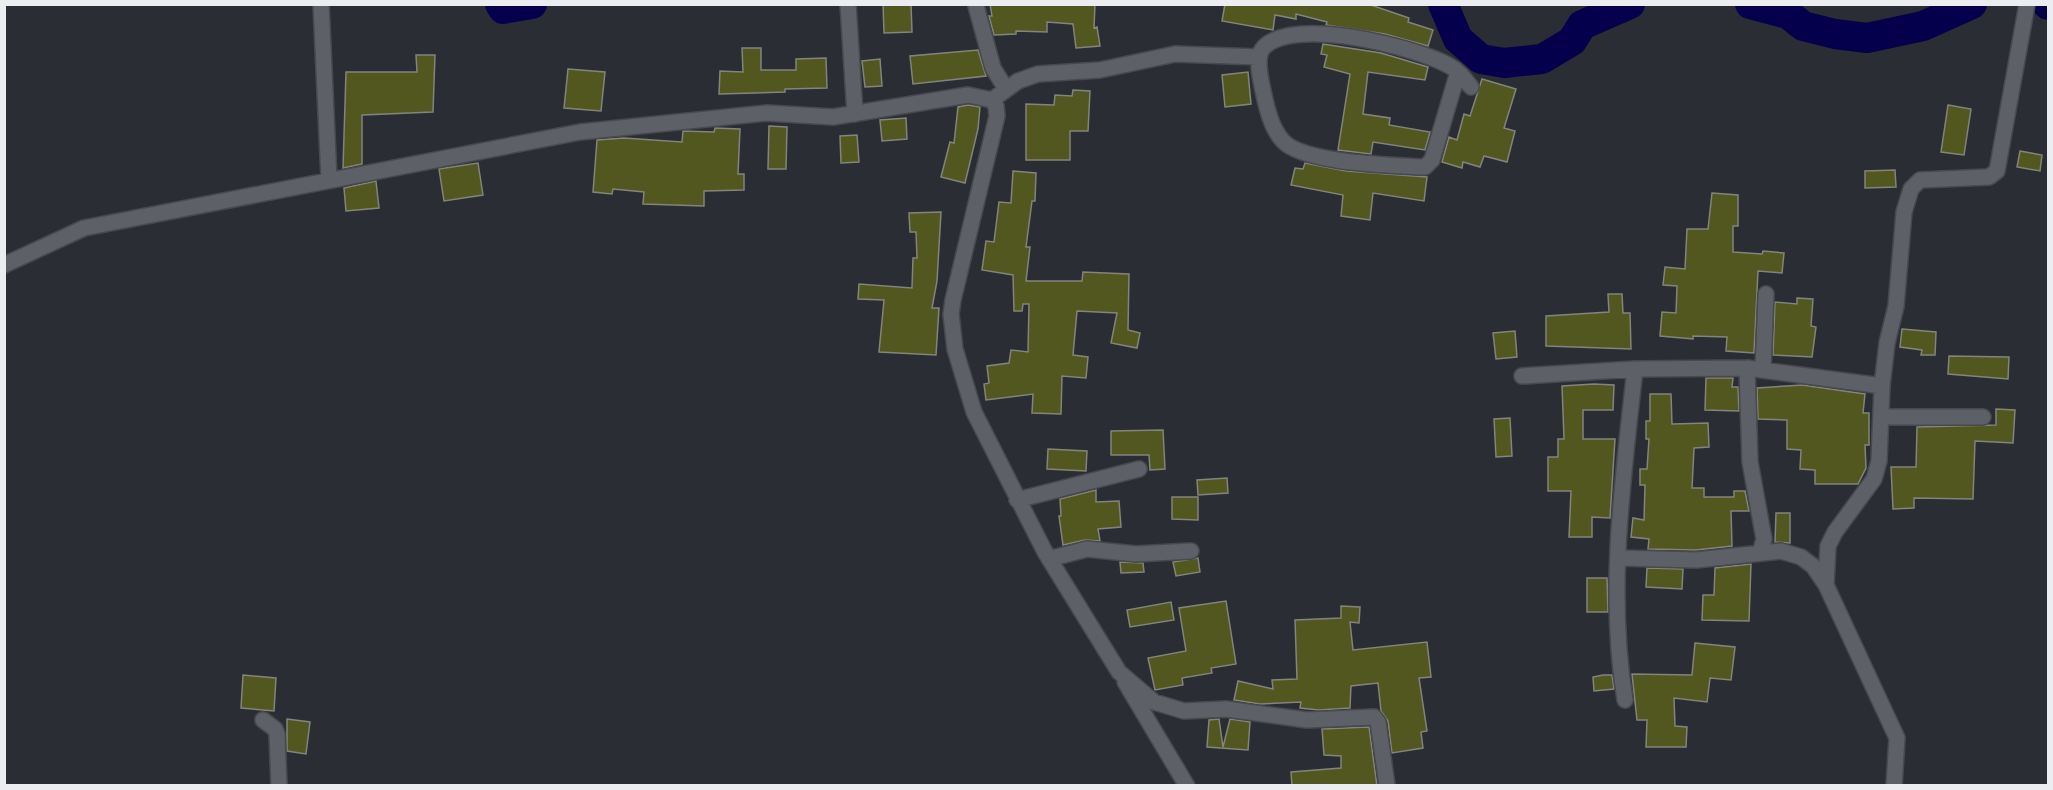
<svg xmlns="http://www.w3.org/2000/svg" width="2053" height="790" font-family="'PT Sans',sans-serif">
<rect width="100%" height="100%" fill="#2a2d33"/>
<g fill="none" stroke-linecap="round" stroke-linejoin="round">
<!-- river -->
<path stroke="#05004c" stroke-width="30" d="M 500,4 L 503,9 L 532,4
M 1443,4 L 1458,39 L 1481,59 L 1504,63 L 1542,59 L 1572,41 L 1582,25 L 1630,4
M 1750,4 L 1788,14 L 1803,26 L 1835,34 L 1867,38 L 1923,26 L 1972,4
M 2047,4 L 2048,5"/>
</g>
<!-- building -->
<path fill="#525720" stroke="#83847c" stroke-width="1.5" d="M 883,4 L 911,4 L 912,32 L 884,33 Z
M 990,4 L 1095,4 L 1094,28 L 1097,27 L 1100,46 L 1076,48 L 1073,24 L 1047,22 L 1047,32 L 1016,31 L 1016,34 L 994,35 L 989,16 L 992,16 Z
M 1225,4 L 1368,4 L 1409,18 L 1408,22 L 1433,30 L 1428,46 L 1385,34 L 1326,25 L 1327,22 L 1296,14 L 1296,19 L 1275,15 L 1273,30 L 1222,21 Z
M 1323,44 L 1381,53 L 1428,67 L 1425,80 L 1368,72 L 1363,114 L 1390,118 L 1389,125 L 1430,132 L 1425,150 L 1373,142 L 1371,154 L 1338,150 L 1350,74 L 1324,67 L 1327,55 L 1321,54 Z
M 742,48 L 761,48 L 761,70 L 796,70 L 796,59 L 826,58 L 827,88 L 785,89 L 785,92 L 719,94 L 720,71 L 743,72 Z
M 978,50 L 986,76 L 913,84 L 910,56 Z
M 416,55 L 435,55 L 433,112 L 362,115 L 362,164 L 343,168 L 346,72 L 417,72 Z
M 880,59 L 882,86 L 865,87 L 862,61 Z
M 568,69 L 605,72 L 601,111 L 564,108 Z
M 1248,72 L 1251,104 L 1225,107 L 1222,75 Z
M 1482,79 L 1516,89 L 1504,128 L 1515,131 L 1507,162 L 1484,156 L 1480,167 L 1463,162 L 1462,168 L 1442,162 L 1449,137 L 1457,140 L 1464,114 L 1470,116 Z
M 1073,90 L 1090,91 L 1088,131 L 1070,131 L 1070,160 L 1026,160 L 1026,104 L 1054,105 L 1055,95 L 1072,96 Z
M 968,105 L 980,107 L 978,129 L 965,183 L 941,177 L 950,142 L 954,143 L 958,107 Z
M 1948,105 L 1971,109 L 1964,155 L 1941,152 Z
M 906,118 L 907,139 L 882,141 L 880,120 Z
M 769,126 L 787,127 L 786,169 L 768,169 Z
M 715,128 L 740,129 L 738,174 L 744,174 L 744,190 L 704,191 L 704,206 L 643,204 L 644,192 L 613,189 L 612,194 L 593,192 L 597,140 L 624,138 L 682,142 L 683,131 L 714,132 Z
M 857,135 L 859,162 L 841,163 L 840,136 Z
M 2020,151 L 2042,155 L 2040,171 L 2017,167 Z
M 478,163 L 483,195 L 444,201 L 439,169 Z
M 1305,163 L 1346,171 L 1427,177 L 1424,201 L 1373,193 L 1370,220 L 1341,216 L 1343,195 L 1291,185 L 1295,168 L 1303,169 Z
M 1895,170 L 1896,187 L 1865,188 L 1865,171 Z
M 1013,171 L 1036,173 L 1035,201 L 1032,201 L 1026,247 L 1030,247 L 1026,281 L 1082,281 L 1083,272 L 1129,274 L 1128,330 L 1140,333 L 1137,348 L 1111,343 L 1117,313 L 1077,311 L 1073,355 L 1088,357 L 1086,378 L 1062,376 L 1061,414 L 1032,413 L 1033,394 L 986,400 L 984,384 L 989,383 L 987,366 L 1009,363 L 1011,350 L 1028,352 L 1029,304 L 1023,304 L 1022,311 L 1014,311 L 1013,275 L 982,270 L 986,241 L 994,242 L 999,202 L 1011,203 Z
M 376,181 L 379,208 L 346,211 L 344,188 Z
M 1712,193 L 1738,195 L 1738,226 L 1733,226 L 1733,252 L 1762,254 L 1763,251 L 1784,253 L 1782,273 L 1758,271 L 1754,353 L 1726,351 L 1727,337 L 1693,336 L 1693,339 L 1660,336 L 1662,312 L 1676,313 L 1677,286 L 1663,285 L 1665,267 L 1685,269 L 1687,229 L 1708,229 Z
M 941,212 L 937,281 L 932,308 L 939,308 L 936,355 L 879,352 L 884,300 L 858,299 L 859,284 L 912,288 L 913,258 L 917,258 L 916,232 L 910,232 L 909,213 Z
M 1608,294 L 1622,294 L 1623,313 L 1630,313 L 1631,349 L 1546,346 L 1546,316 L 1609,312 Z
M 1797,298 L 1813,299 L 1811,326 L 1816,327 L 1812,357 L 1773,355 L 1775,302 L 1797,304 Z
M 1902,329 L 1936,332 L 1935,355 L 1921,355 L 1922,350 L 1900,347 Z
M 1515,331 L 1517,357 L 1496,359 L 1493,333 Z
M 1949,356 L 2009,357 L 2008,379 L 1948,374 Z
M 1706,378 L 1733,378 L 1732,387 L 1738,387 L 1739,411 L 1705,410 Z
M 1594,384 L 1614,385 L 1613,410 L 1583,410 L 1583,439 L 1615,439 L 1610,518 L 1592,517 L 1592,537 L 1569,537 L 1571,491 L 1548,491 L 1548,457 L 1558,457 L 1558,439 L 1564,439 L 1562,386 Z
M 1802,385 L 1865,394 L 1863,413 L 1869,413 L 1869,445 L 1865,445 L 1866,468 L 1858,484 L 1815,484 L 1815,470 L 1800,469 L 1801,450 L 1787,449 L 1787,420 L 1758,419 L 1757,388 Z
M 1650,394 L 1671,394 L 1672,424 L 1708,423 L 1709,447 L 1694,448 L 1692,488 L 1704,488 L 1704,497 L 1734,497 L 1734,491 L 1745,491 L 1749,511 L 1731,511 L 1732,546 L 1696,550 L 1648,549 L 1649,539 L 1631,537 L 1633,518 L 1644,520 L 1645,485 L 1640,485 L 1640,469 L 1647,469 L 1649,439 L 1646,439 L 1646,421 L 1650,421 Z
M 1996,409 L 2015,410 L 2013,443 L 1975,441 L 1973,499 L 1914,498 L 1914,508 L 1893,509 L 1891,467 L 1916,467 L 1917,427 L 1996,425 Z
M 1510,418 L 1512,456 L 1496,457 L 1494,419 Z
M 1163,430 L 1165,469 L 1150,470 L 1149,455 L 1111,455 L 1111,431 Z
M 1048,449 L 1087,451 L 1086,471 L 1047,469 Z
M 1227,478 L 1228,493 L 1198,495 L 1197,480 Z
M 1096,490 L 1096,502 L 1119,501 L 1121,527 L 1098,529 L 1100,541 L 1085,540 L 1063,545 L 1059,516 L 1061,516 L 1060,499 Z
M 1172,497 L 1198,497 L 1198,520 L 1172,519 Z
M 1776,513 L 1790,513 L 1790,543 L 1775,542 Z
M 1198,558 L 1200,572 L 1176,576 L 1173,562 Z
M 1120,562 L 1143,563 L 1144,572 L 1121,573 Z
M 1751,564 L 1749,621 L 1702,620 L 1703,595 L 1714,595 L 1715,568 Z
M 1647,568 L 1683,569 L 1682,589 L 1646,587 Z
M 1587,578 L 1607,578 L 1608,612 L 1587,612 Z
M 1226,601 L 1236,664 L 1211,668 L 1212,673 L 1182,678 L 1183,685 L 1155,690 L 1148,658 L 1186,651 L 1179,608 Z
M 1171,602 L 1174,620 L 1130,627 L 1127,610 Z
M 1341,606 L 1360,607 L 1359,623 L 1350,622 L 1353,650 L 1427,642 L 1431,677 L 1419,678 L 1427,731 L 1421,732 L 1423,748 L 1392,753 L 1388,721 L 1381,711 L 1378,683 L 1351,686 L 1350,708 L 1319,710 L 1300,708 L 1301,702 L 1260,704 L 1234,700 L 1238,681 L 1273,689 L 1272,680 L 1297,679 L 1295,620 L 1341,618 Z
M 1695,643 L 1735,647 L 1731,680 L 1710,678 L 1707,702 L 1674,698 L 1675,726 L 1687,727 L 1686,747 L 1646,747 L 1647,720 L 1637,720 L 1632,674 L 1692,675 Z
M 243,675 L 276,678 L 274,711 L 241,708 Z
M 1603,675 L 1612,675 L 1614,689 L 1594,691 L 1593,677 Z
M 287,719 L 310,722 L 306,754 L 287,751 Z
M 1219,719 L 1223,747 L 1230,719 L 1250,722 L 1248,750 L 1207,747 L 1209,720 Z
M 1369,727 L 1377,786 L 1292,786 L 1291,772 L 1341,768 L 1341,756 L 1324,755 L 1322,729 Z"/>
<g fill="none" stroke-linecap="round" stroke-linejoin="round">
<!-- street casing -->
<g stroke="#47494e" stroke-width="18">
<path id="street" d="M 321,4 L 329,179
M 848,4 L 855,114
M 976,6 L 993,68 L 1006,89
M 1458,72 L 1432,160 L 1425,167 L 1420,167 C 1389,165 1303,163 1283,141 C 1270,127 1266,104 1262,86 C 1260,75 1255,56 1264,47 C 1295,16 1414,47 1448,65 C 1458,70 1464,78 1471,87
M 992,100 L 1018,81 L 1038,74 L 1100,70 L 1175,54 L 1259,57
M 4,265 L 84,228 L 580,132 L 767,113 L 833,117 L 968,95 L 992,100 L 996,106 L 997,116 L 953,300 L 951,314 L 955,349 L 974,412 L 1045,552 L 1119,672 L 1154,702 L 1184,711 L 1226,709 L 1307,720 L 1374,717 L 1378,722 L 1387,785
M 1747,368 L 1882,386
M 1763,369 L 1766,294
M 1522,376 L 1635,369 L 1747,368 L 1750,462 L 1764,539 L 1760,553
M 1882,417 L 1983,417
M 1017,500 L 1139,469
M 1619,558 L 1696,560 L 1781,551 L 1801,557 L 1813,566 L 1826,585
M 1049,559 L 1087,549 L 1136,554 L 1191,551
M 1125,682 L 1187,786
M 1625,700 C 1607,591 1623,478 1635,369
M 263,720 L 275,729 L 277,734 L 279,786
M 1894,786 L 1897,738 L 1826,585 L 1828,546 L 1835,532 L 1874,479 L 1879,461 L 1882,386 L 1887,343 L 1896,306 L 1904,212 L 1911,189 L 1920,180 L 1989,177 L 1997,171 L 2027,4"/>
</g>
<!-- street -->
<use href="#street" stroke="#5d6067" stroke-width="15"/>
</g>
<!-- border -->
<rect width="2053" height="790" fill="none" stroke="#ebedf1" stroke-width="12"/>
</svg>
